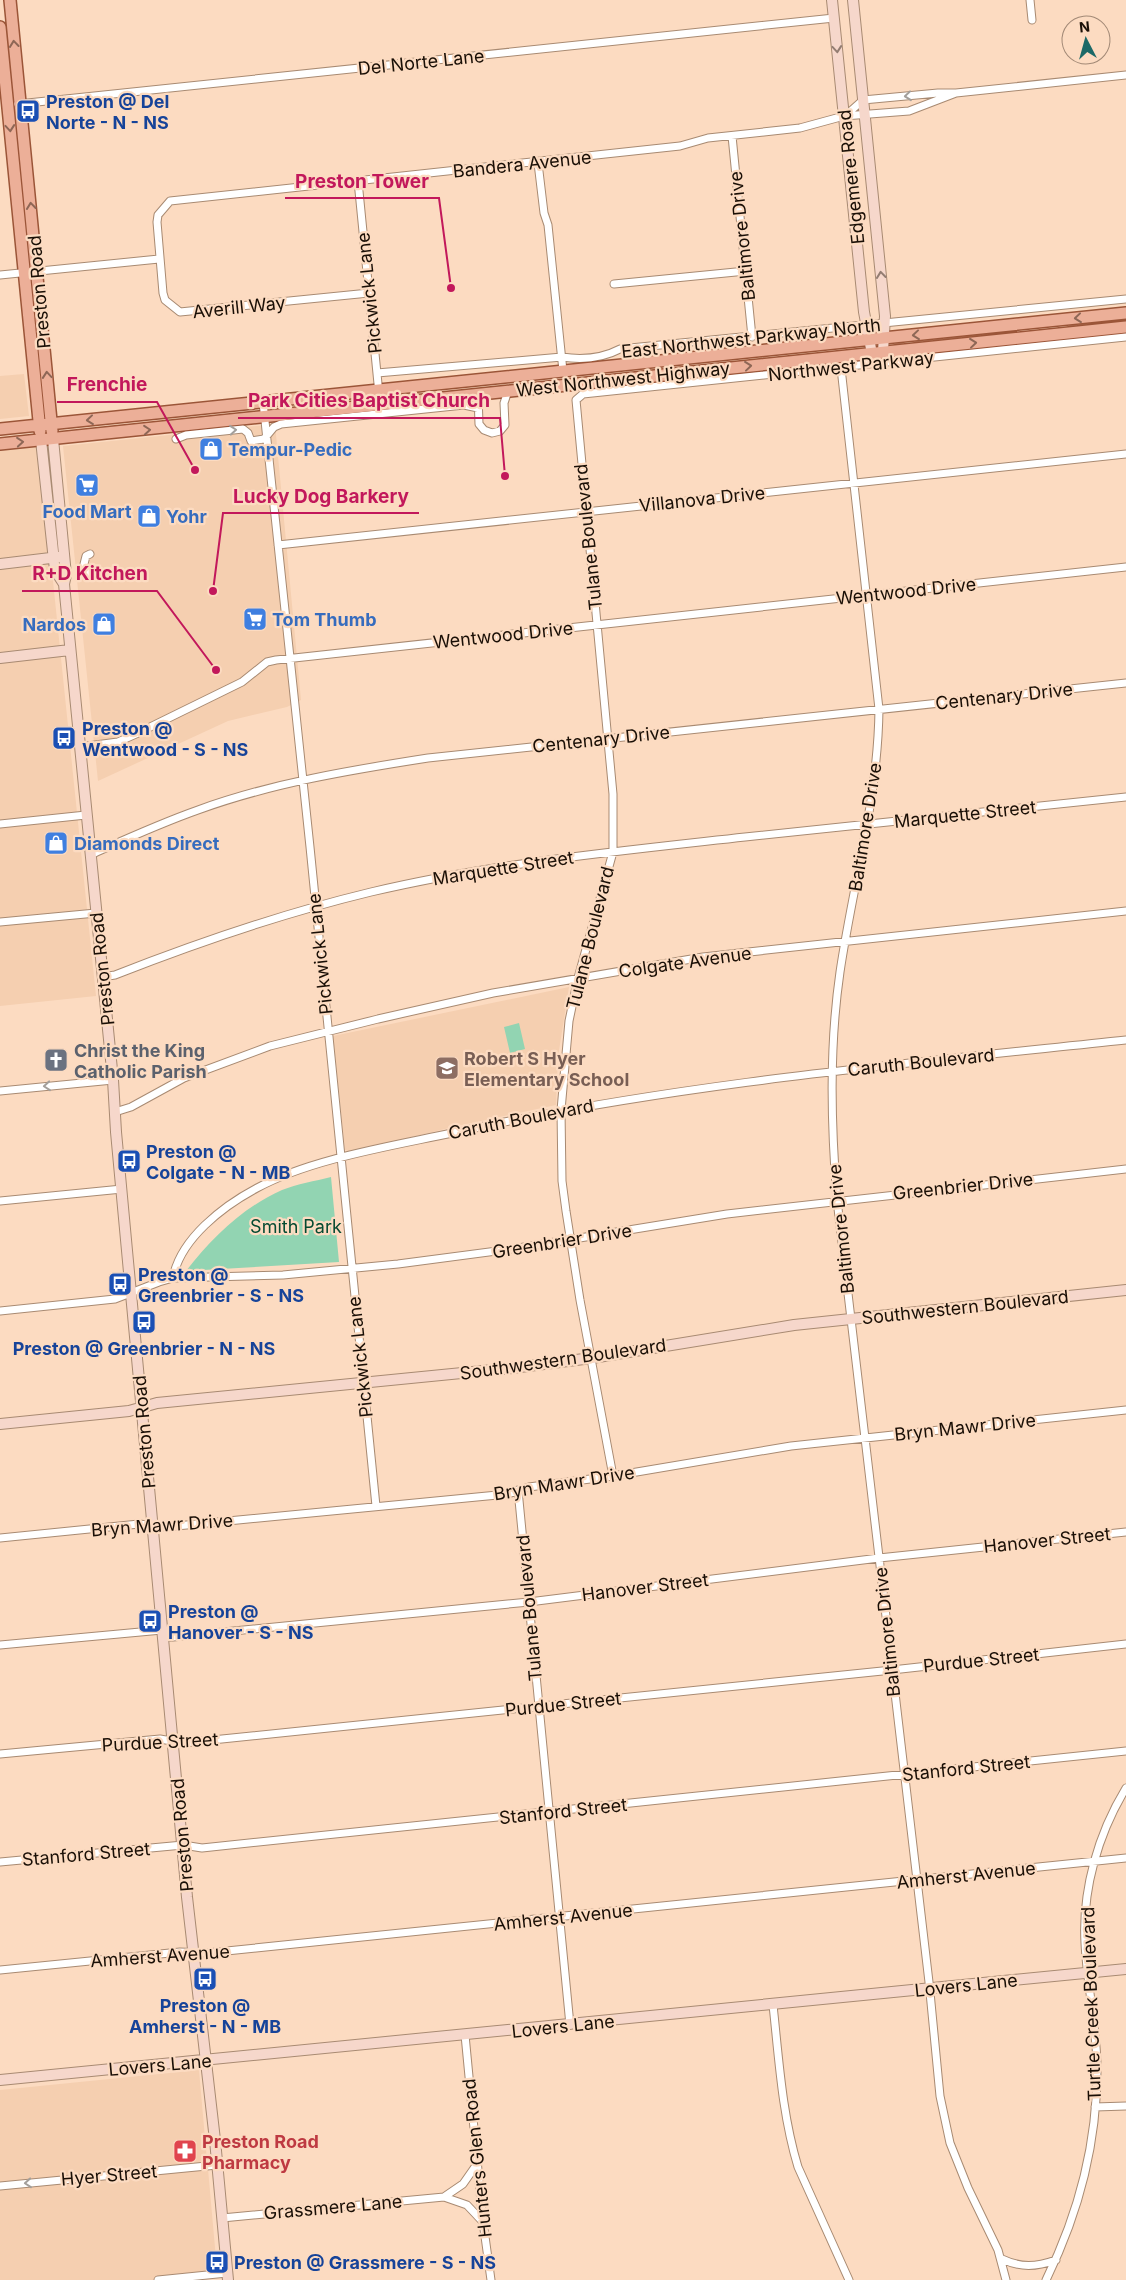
<svg xmlns="http://www.w3.org/2000/svg" width="1126" height="2280" font-family="Inter,sans-serif">
<rect width="100%" height="100%" fill="#fcdbc1"/>
<!-- built -->
<path fill="#f5cfb0" d="M 24,374 L 29,416 L 0,419 L 0,376 Z
M 275,424 L 301,700 L 287,707 L 228,721 L 98,781 L 63,446 Z
M 39,446 L 96,996 L 0,1006 L 0,450 Z
M 569,987 L 558,1057 L 556,1105 L 453,1127 L 351,1152 L 345,1150 L 333,1036 Z
M 199,2070 L 207,2161 L 161,2167 L 162,2173 L 208,2169 L 217,2270 L 165,2275 L 165,2280 L 0,2280 L 0,2090 Z"/>
<!-- green -->
<path fill="#92d4b2" d="M 519,1023 L 525,1049 L 510,1053 L 504,1027 Z
M 331,1177 L 339,1262 L 186,1271 C 213,1237 242,1208 282,1190 C 297,1184 315,1181 331,1177 Z"/>
<g fill="none" stroke-linecap="round" stroke-linejoin="round">
<!-- street casing -->
<g stroke="#a88a72" stroke-width="9">
<path id="street" d="M 1030,0 L 1032,20
M 18,104 L 834,18
M 845,116 L 863,100 L 938,93 L 956,93 L 1126,75
M 732,136 L 752,337
M 538,163 L 544,213 L 548,225 L 563,371
M 358,181 L 380,404
M 0,275 L 159,259
M 614,284 L 746,271
M 369,293 L 180,312 L 165,300 L 163,293 L 157,222 L 158,215 L 170,201 L 680,146 L 708,138 L 800,128 L 844,116 L 909,111 L 956,93
M 841,368 L 879,709 C 878,799 853,884 840,972 C 829,1048 831,1124 837,1200 L 929,1982 L 940,2096 L 950,2143 L 968,2188 L 998,2250 L 1006,2280
M 377,373 L 562,357 C 582,360 601,359 620,349 L 1126,299
M 478,394 L 479,424 L 484,430 L 492,433 L 500,431 L 505,425 L 504,403 L 508,391
M 263,402 L 310,847 L 376,1506
M 176,439 L 186,435 L 243,429 L 248,433 L 251,441 L 264,439 L 274,427 L 281,424 L 464,405 L 478,408
M 278,545 L 1126,454
M 88,573 L 84,564 L 86,556 L 90,554
M 80,747 L 118,742 L 136,734 L 242,682 L 267,662 L 276,660 L 1126,567
M 0,824 L 86,815
M 90,855 C 126,839 161,823 198,810 C 272,783 351,770 428,758 L 1126,683
M 0,922 L 96,913
M 102,977 L 115,975 C 199,942 284,913 371,892 C 494,863 620,851 745,837 C 872,824 999,810 1126,797
M 0,1091 L 113,1080
M 115,1112 L 131,1107 L 184,1078 L 270,1046 L 378,1019 L 493,993 L 703,957 L 1126,911
M 0,1201 L 122,1189
M 173,1278 C 180,1239 223,1206 257,1188 C 310,1159 392,1146 452,1133 C 674,1084 900,1064 1126,1040
M 0,1311 L 115,1299 L 159,1282 L 173,1278 L 283,1275 L 398,1264 L 512,1249 L 727,1214 L 1126,1169
M 613,1476 L 580,1300 L 566,1211 L 562,1181 L 561,1110 L 569,1021 L 578,978 L 613,852 L 613,794 L 576,400 L 583,394 L 1126,337
M 518,1490 L 570,2025
M 0,1538 L 139,1524 L 166,1527 L 508,1494 L 529,1487 L 613,1476 L 791,1446 L 1126,1410
M 163,1638 L 529,1602 L 879,1558 L 1126,1532
M 0,1645 L 162,1630
M 0,1754 L 160,1739 L 183,1743 L 892,1670 L 1126,1644
M 0,1862 L 183,1845 L 202,1848 L 1126,1751
M 0,1970 L 180,1952 L 207,1953 L 1126,1858
M 773,2005 C 779,2060 782,2114 798,2167 L 849,2280
M 465,2035 L 483,2222 L 491,2280
M 1095,2107 L 1126,2106
M 0,2186 L 217,2165
M 444,2197 L 463,2184 L 477,2164
M 222,2218 L 444,2197 L 467,2205 L 483,2222
M 1002,2259 C 1021,2268 1036,2267 1056,2260
M 158,2280 L 227,2273
M 1046,2280 C 1079,2213 1098,2140 1097,2064 C 1096,2024 1087,1984 1085,1943 C 1082,1890 1098,1834 1126,1788"/>
</g>
<!-- secondary casing -->
<g stroke="#a88a72" stroke-width="12">
<path id="secondary" d="M 832,0 L 864,312 L 872,354
M 853,0 L 885,316 L 883,352
M 53,439 L 66,575 L 64,584 L 113,1080 L 116,1132 L 187,1897 L 215,2140 L 228,2280
M 41,440 L 55,570 L 64,584
M 0,564 L 59,557
M 0,658 L 70,650
M 0,1424 L 129,1411 L 157,1403 L 512,1368 L 592,1358 L 794,1325 L 1126,1290
M 0,2080 L 1126,1969"/>
</g>
<!-- primary casing -->
<g stroke="#9b5538" stroke-width="14">
<path id="primary" d="M 10,0 L 52,431
M 0,27 L 40,431
M 0,429 L 1126,313
M 0,444 L 1126,327"/>
</g>
<!-- street -->
<use href="#street" stroke="#fff" stroke-width="7"/>
<!-- secondary -->
<use href="#secondary" stroke="#f6d7cb" stroke-width="10"/>
<!-- primary -->
<use href="#primary" stroke="#ecaf98" stroke-width="11"/>
</g>
<!-- one-way arrows -->
<defs><path id="oneway-chevron" d="M-2-3.5L2.5 0L-2 3.5" fill="none" stroke-width="1.6" stroke-linecap="round" stroke-linejoin="round" transform="scale(1.25)"/></defs>
<g stroke="#8e6756">
<use href="#oneway-chevron" transform="translate(14 44) rotate(-96)"/>
<use href="#oneway-chevron" transform="translate(10 128) rotate(85)"/>
<use href="#oneway-chevron" transform="translate(31 206) rotate(-96)"/>
<use href="#oneway-chevron" transform="translate(1078 318) rotate(174)"/>
<use href="#oneway-chevron" transform="translate(916 335) rotate(174)"/>
<use href="#oneway-chevron" transform="translate(973 343) rotate(-6)"/>
<use href="#oneway-chevron" transform="translate(748 366) rotate(-6)"/>
<use href="#oneway-chevron" transform="translate(47 375) rotate(-95)"/>
<use href="#oneway-chevron" transform="translate(90 420) rotate(174)"/>
<use href="#oneway-chevron" transform="translate(147 430) rotate(-5)"/>
<use href="#oneway-chevron" transform="translate(20 442) rotate(-5)"/>
</g>
<g stroke="#937d72">
<use href="#oneway-chevron" transform="translate(837 49) rotate(85)"/>
<use href="#oneway-chevron" transform="translate(881 275) rotate(-96)"/>
</g>
<g stroke="#a39f9b">
<use href="#oneway-chevron" transform="translate(908 96) rotate(174)"/>
<use href="#oneway-chevron" transform="translate(233 430) rotate(-5)"/>
<use href="#oneway-chevron" transform="translate(47 1086) rotate(175)"/>
<use href="#oneway-chevron" transform="translate(28 2183) rotate(175)"/>
</g>
<!-- icons -->
<defs>
<g id="bus-square" transform="scale(1.25)"><rect x="-9" y="-9" width="18" height="18" rx="4" fill="#1a4fb4" stroke="#fcdbc1"/><path d="M-5-6H5V4H4V6H2V4H-2V6H-4V4H-5ZM-3.5-4V0h7V-4ZM-3.5 1.2v1.5H-2V1.2ZM2 1.2v1.5H3.5V1.2Z" fill="#fff"/></g>
<g id="shop-square" transform="scale(1.25)"><rect x="-9" y="-9" width="18" height="18" rx="4" fill="#3f7fe0" stroke="#fcdbc1"/><path d="M-5-2.5h2.3a2.7 3.5 0 0 1 5.4 0H5L5.5 6h-11ZM-1.5-2.5h3a1.5 2.3 0 0 0-3 0Z" fill="#fff"/></g>
<g id="supermarket-square" transform="scale(1.25)"><rect x="-9" y="-9" width="18" height="18" rx="4" fill="#3f7fe0" stroke="#fcdbc1"/><path d="M-6-5.5h2.5l.6 2H6L4.5 2H-2.5L-4.4-4H-6ZM-1.5 3.2a1.3 1.3 0 1 0 .1 0ZM3 3.2a1.3 1.3 0 1 0 .1 0Z" fill="#fff"/></g>
<g id="church-square" transform="scale(1.25)"><rect x="-9" y="-9" width="18" height="18" rx="4" fill="#6b7280" stroke="#fcdbc1"/><path d="M-1.2-6h2.4v3.5h3.3v2.4h-3.3V6h-2.4V-.1h-3.3v-2.4h3.3Z" fill="#fff"/></g>
<g id="school-square" transform="scale(1.25)"><rect x="-9" y="-9" width="18" height="18" rx="4" fill="#8d6e63" stroke="#fcdbc1"/><path d="M0-5L7-2L0 1L-7-2ZM-4 1L0 2.5L4 1V4Q0 6-4 4Z" fill="#fff"/></g>
<g id="pharmacy-square" transform="scale(1.25)"><rect x="-9" y="-9" width="18" height="18" rx="4" fill="#e0444e" stroke="#fcdbc1"/><path d="M-2-6h4v4h4v4h-4v4h-4v-4h-4v-4h4Z" fill="#fff"/></g>
</defs>
<g fill-rule="evenodd">
<use href="#bus-square" x="28" y="111"/>
<use href="#shop-square" x="211" y="449"/>
<use href="#supermarket-square" x="87" y="485"/>
<use href="#shop-square" x="149" y="516"/>
<use href="#supermarket-square" x="255" y="619"/>
<use href="#shop-square" x="104" y="624"/>
<use href="#bus-square" x="64" y="738"/>
<use href="#shop-square" x="56" y="843"/>
<use href="#church-square" x="56" y="1060"/>
<use href="#school-square" x="447" y="1068"/>
<use href="#bus-square" x="129" y="1161"/>
<use href="#bus-square" x="120" y="1284"/>
<use href="#bus-square" x="144" y="1322"/>
<use href="#bus-square" x="150" y="1621"/>
<use href="#bus-square" x="205" y="1979"/>
<use href="#pharmacy-square" x="185" y="2151"/>
<use href="#bus-square" x="217" y="2262"/>
</g>
<g text-anchor="middle" dominant-baseline="central" stroke-width="4.5" stroke-linejoin="round" paint-order="stroke">
<!-- street labels -->
<g font-size="18" fill="#1a0f06" stroke="#fcdbc1">
<text transform="translate(421 62) rotate(-6)">Del Norte Lane</text>
<text transform="translate(522 164) rotate(-6)">Bandera Avenue</text>
<text transform="translate(851 177) rotate(-96)">Edgemere Road</text>
<text transform="translate(742 236) rotate(-96)">Baltimore Drive</text>
<text transform="translate(39 292) rotate(-95)">Preston Road</text>
<text transform="translate(369 293) rotate(-96)">Pickwick Lane</text>
<text transform="translate(239 307) rotate(-6)">Averill Way</text>
<text transform="translate(751 338) rotate(-6)">East Northwest Parkway North</text>
<text transform="translate(851 366) rotate(-6)">Northwest Parkway</text>
<text transform="translate(623 379) rotate(-6)">West Northwest Highway</text>
<text transform="translate(702 499) rotate(-6)">Villanova Drive</text>
<text transform="translate(588 537) rotate(-96)">Tulane Boulevard</text>
<text transform="translate(906 591) rotate(-6)">Wentwood Drive</text>
<text transform="translate(503 635) rotate(-6)">Wentwood Drive</text>
<text transform="translate(1004 696) rotate(-6)">Centenary Drive</text>
<text transform="translate(601 739) rotate(-6)">Centenary Drive</text>
<text transform="translate(965 814) rotate(-6)">Marquette Street</text>
<text transform="translate(865 827) rotate(-81)">Baltimore Drive</text>
<text transform="translate(503 868) rotate(-9)">Marquette Street</text>
<text transform="translate(590 938) rotate(-76)">Tulane Boulevard</text>
<text transform="translate(320 954) rotate(-96)">Pickwick Lane</text>
<text transform="translate(685 962) rotate(-8)">Colgate Avenue</text>
<text transform="translate(102 969) rotate(-96)">Preston Road</text>
<text transform="translate(921 1062) rotate(-6)">Caruth Boulevard</text>
<text transform="translate(521 1119) rotate(-11)">Caruth Boulevard</text>
<text transform="translate(963 1186) rotate(-6)">Greenbrier Drive</text>
<text transform="translate(841 1229) rotate(-96)">Baltimore Drive</text>
<text transform="translate(562 1241) rotate(-9)">Greenbrier Drive</text>
<text transform="translate(965 1307) rotate(-6)">Southwestern Boulevard</text>
<text transform="translate(360 1357) rotate(-96)">Pickwick Lane</text>
<text transform="translate(563 1359) rotate(-8)">Southwestern Boulevard</text>
<text transform="translate(965 1427) rotate(-6)">Bryn Mawr Drive</text>
<text transform="translate(144 1432) rotate(-95)">Preston Road</text>
<text transform="translate(564 1483) rotate(-9)">Bryn Mawr Drive</text>
<text transform="translate(162 1525) rotate(-4)">Bryn Mawr Drive</text>
<text transform="translate(1047 1540) rotate(-6)">Hanover Street</text>
<text transform="translate(645 1587) rotate(-7)">Hanover Street</text>
<text transform="translate(529 1608) rotate(-95)">Tulane Boulevard</text>
<text transform="translate(887 1632) rotate(-96)">Baltimore Drive</text>
<text transform="translate(981 1660) rotate(-6)">Purdue Street</text>
<text transform="translate(563 1704) rotate(-6)">Purdue Street</text>
<text transform="translate(160 1742) rotate(-3)">Purdue Street</text>
<text transform="translate(966 1768) rotate(-6)">Stanford Street</text>
<text transform="translate(563 1811) rotate(-6)">Stanford Street</text>
<text transform="translate(182 1835) rotate(-95)">Preston Road</text>
<text transform="translate(86 1854) rotate(-5)">Stanford Street</text>
<text transform="translate(966 1875) rotate(-6)">Amherst Avenue</text>
<text transform="translate(563 1917) rotate(-6)">Amherst Avenue</text>
<text transform="translate(160 1956) rotate(-4)">Amherst Avenue</text>
<text transform="translate(966 1985) rotate(-6)">Lovers Lane</text>
<text transform="translate(1091 2004) rotate(-92)">Turtle Creek Boulevard</text>
<text transform="translate(563 2026) rotate(-6)">Lovers Lane</text>
<text transform="translate(160 2065) rotate(-5)">Lovers Lane</text>
<text transform="translate(477 2158) rotate(-96)">Hunters Glen Road</text>
<text transform="translate(109 2175) rotate(-5)">Hyer Street</text>
<text transform="translate(333 2207) rotate(-5)">Grassmere Lane</text>
</g>
<!-- transit labels -->
<g font-size="18" font-weight="bold" fill="#164399" stroke="#fcdbc1" text-anchor="start">
<text x="46" y="101">Preston @ Del<tspan x="46" dy="21">Norte - N - NS</tspan></text>
<text x="82" y="728">Preston @<tspan x="82" dy="21">Wentwood - S - NS</tspan></text>
<text x="146" y="1151">Preston @<tspan x="146" dy="21">Colgate - N - MB</tspan></text>
<text x="138" y="1274">Preston @<tspan x="138" dy="21">Greenbrier - S - NS</tspan></text>
<text x="144" y="1348" text-anchor="middle">Preston @ Greenbrier - N - NS</text>
<text x="168" y="1611">Preston @<tspan x="168" dy="21">Hanover - S - NS</tspan></text>
<text x="205" y="2005" text-anchor="middle">Preston @<tspan x="205" dy="21">Amherst - N - MB</tspan></text>
<text x="234" y="2262">Preston @ Grassmere - S - NS</text>
</g>
<!-- shop labels -->
<g font-size="18" font-weight="bold" fill="#366cbe" stroke="#fcdbc1" text-anchor="start">
<text x="228" y="449">Tempur-Pedic</text>
<text x="87" y="511" text-anchor="middle">Food Mart</text>
<text x="166" y="516">Yohr</text>
<text x="272" y="619">Tom Thumb</text>
<text x="86" y="624" text-anchor="end">Nardos</text>
<text x="74" y="843">Diamonds Direct</text>
</g>
<!-- worship labels -->
<g font-size="18" font-weight="bold" fill="#5b616d" stroke="#fcdbc1" text-anchor="start">
<text x="74" y="1050">Christ the King<tspan x="74" dy="21">Catholic Parish</tspan></text>
</g>
<!-- education labels -->
<g font-size="18" font-weight="bold" fill="#785e54" stroke="#fcdbc1" text-anchor="start">
<text x="464" y="1058">Robert S Hyer<tspan x="464" dy="21">Elementary School</tspan></text>
</g>
<!-- park labels -->
<g font-size="18" fill="#054a31" stroke="#fcdbc1">
<text x="296" y="1226">Smith Park</text>
</g>
<!-- health labels -->
<g font-size="18" font-weight="bold" fill="#be3a42" stroke="#fcdbc1" text-anchor="start">
<text x="202" y="2141">Preston Road<tspan x="202" dy="21">Pharmacy</tspan></text>
</g>
</g>
<!-- callouts -->
<path fill="none" stroke="#c2185b" stroke-width="2" d="M451 288L439 198H285M195 470L157 402H57M505 476L500 418H238M213 591L223 513H419M216 670L157 591H22"/>
<g fill="#c2185b" stroke="#fcdbc1" stroke-width="2">
<circle cx="451" cy="288" r="5"/>
<circle cx="195" cy="470" r="5"/>
<circle cx="505" cy="476" r="5"/>
<circle cx="213" cy="591" r="5"/>
<circle cx="216" cy="670" r="5"/>
</g>
<g font-size="19" text-anchor="middle" font-weight="bold" fill="#c2185b" stroke="#fcdbc1" stroke-width="4.5" stroke-linejoin="round" paint-order="stroke">
<text x="362" y="188">Preston Tower</text>
<text x="107" y="391">Frenchie</text>
<text x="369" y="407">Park Cities Baptist Church</text>
<text x="321" y="503">Lucky Dog Barkery</text>
<text x="90" y="580">R+D Kitchen</text>
</g>
<!-- north arrow -->
<g transform="translate(1086 40) rotate(354)"><circle r="24" fill="#fcdbc1" stroke="#a28976"/>
<path d="M0-4L9 19L0 12L-9 19Z" fill="#1c6967"/>
<text y="-8" font-size="14" font-weight="bold" text-anchor="middle" fill="#1a0f06">N</text>
</g>
</svg>
